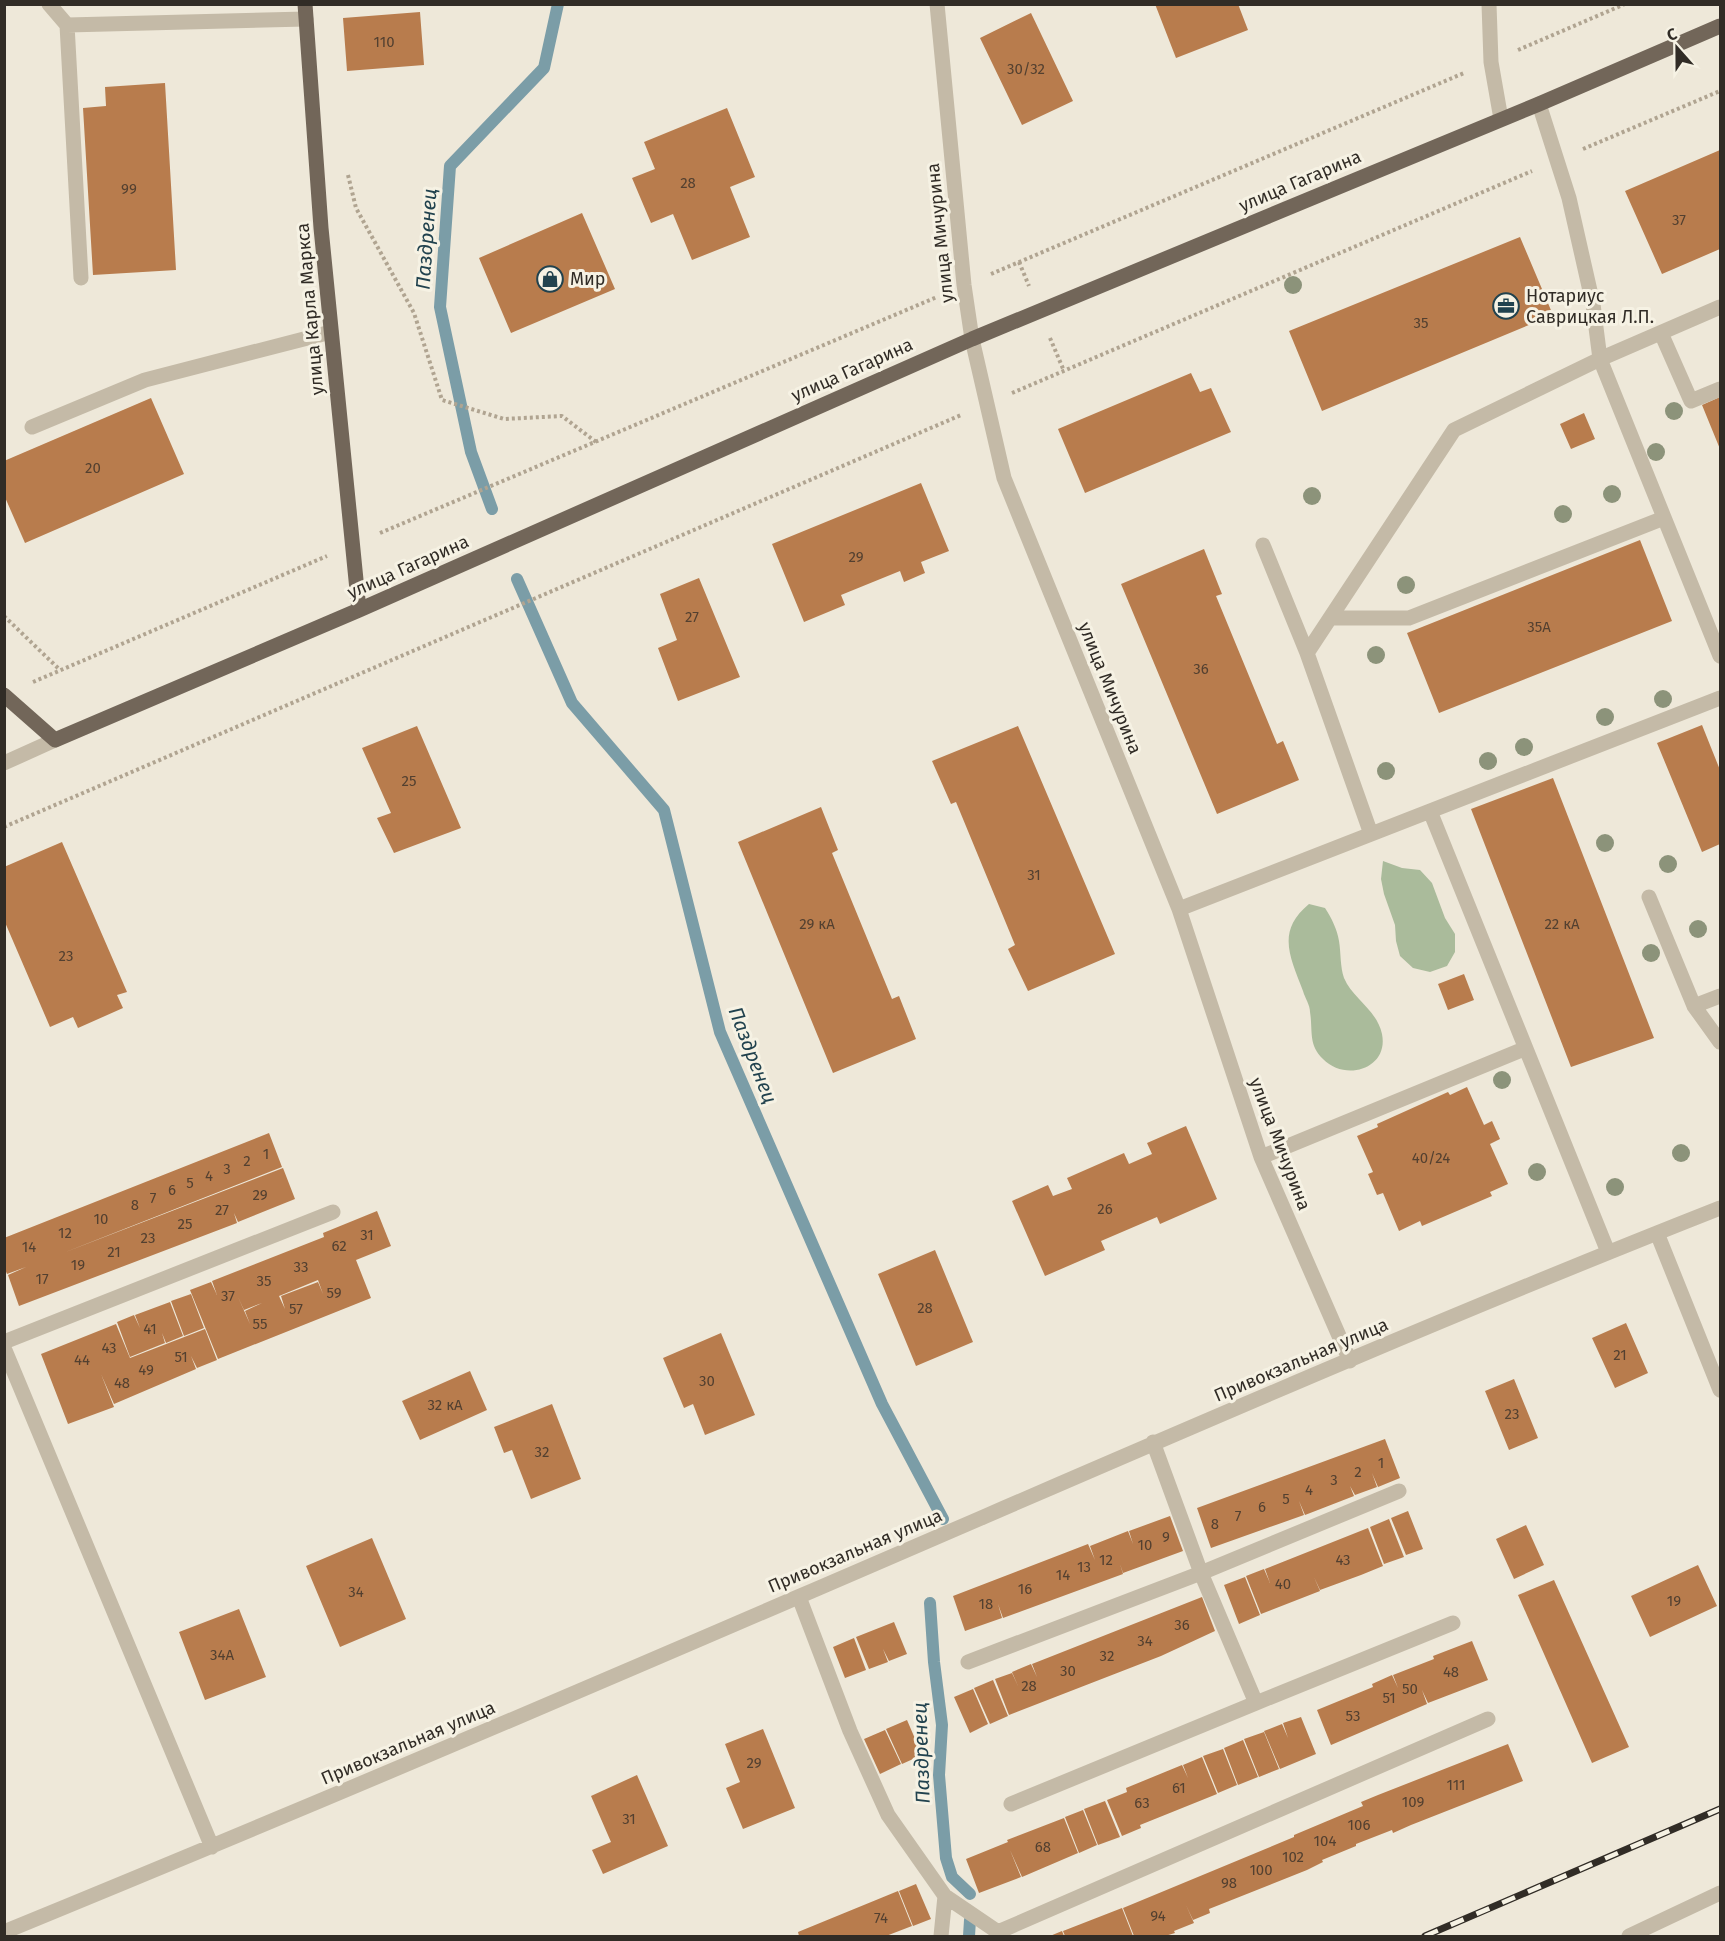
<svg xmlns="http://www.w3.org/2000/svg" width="1725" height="1941" font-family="'Fira Sans',sans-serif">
<rect width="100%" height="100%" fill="#eee8d9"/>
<!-- green -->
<path fill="#aabb9b" d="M 1383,861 L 1402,868 L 1420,870 L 1432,883 L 1445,918 L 1455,934 L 1455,952 L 1447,966 L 1430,972 L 1413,968 L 1400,956 L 1396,941 L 1395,925 L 1384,894 L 1381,879 Z
M 1309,904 L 1325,908 C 1332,919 1337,929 1339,941 C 1341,953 1340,967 1344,978 C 1353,999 1377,1010 1382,1034 C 1389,1069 1345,1082 1323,1059 C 1308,1045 1313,1030 1310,1012 C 1310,1005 1305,998 1303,991 C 1290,957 1276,931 1309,904 Z"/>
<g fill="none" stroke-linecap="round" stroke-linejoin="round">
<!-- stream -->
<path stroke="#7b9da7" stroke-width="12" d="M 492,509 L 471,452 L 440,307 L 450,166 L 544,68 L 558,4
M 517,579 L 572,703 L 664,810 L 720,1032 L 882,1404 L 943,1519
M 930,1603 L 934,1662 L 942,1725 L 939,1775 L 946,1858 L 952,1877 L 970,1894
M 969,1936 L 970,1920"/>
</g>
<!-- building -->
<path fill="#b87c4d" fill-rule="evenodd" d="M 1155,4 L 1238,4 L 1248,30 L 1176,58 Z
M 420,12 L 424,65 L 347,71 L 343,18 Z
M 1031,13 L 1073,101 L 1022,125 L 980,38 Z
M 165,83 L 176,270 L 93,275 L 83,108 L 106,106 L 105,87 Z
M 727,108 L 755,177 L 730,187 L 750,237 L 692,260 L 673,214 L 651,223 L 632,178 L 655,169 L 644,142 Z
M 1720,150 L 1720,249 L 1662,274 L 1625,191 Z
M 582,213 L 615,289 L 511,333 L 479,258 Z
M 1520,237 L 1553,315 L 1322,411 L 1289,331 Z
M 1191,373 L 1200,392 L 1211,388 L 1231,432 L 1085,493 L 1058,429 Z
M 1720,397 L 1720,449 L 1702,405 Z
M 151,398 L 184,474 L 25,543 L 4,495 L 4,461 Z
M 1584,413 L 1595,439 L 1571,449 L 1560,424 Z
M 921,483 L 949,551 L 921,562 L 925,573 L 904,582 L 900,571 L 841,595 L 845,605 L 804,622 L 772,544 Z
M 1640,540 L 1672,621 L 1439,713 L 1407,633 Z
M 1204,549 L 1222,594 L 1216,596 L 1277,744 L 1283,741 L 1299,780 L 1217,814 L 1121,584 Z
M 699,578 L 740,677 L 678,701 L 658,648 L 677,640 L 660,594 Z
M 1702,725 L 1720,770 L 1720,844 L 1702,852 L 1657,743 Z
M 417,726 L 461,828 L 394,853 L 377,818 L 391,813 L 362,748 Z
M 1018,726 L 1115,954 L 1028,991 L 1008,949 L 1015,945 L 956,802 L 951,804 L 932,761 Z
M 1553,778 L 1654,1038 L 1571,1067 L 1471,809 Z
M 821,807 L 838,850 L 832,853 L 892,999 L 899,996 L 916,1039 L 833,1073 L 738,842 Z
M 62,842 L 127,992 L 117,995 L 123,1008 L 78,1028 L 73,1017 L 50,1027 L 4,920 L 4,867 Z
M 1464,974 L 1474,1000 L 1448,1010 L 1438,984 Z
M 1467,1087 L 1484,1125 L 1492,1121 L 1500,1139 L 1490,1144 L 1508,1184 L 1490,1192 L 1492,1196 L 1422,1226 L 1420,1221 L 1399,1231 L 1383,1193 L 1377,1195 L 1368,1174 L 1373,1172 L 1357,1136 L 1378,1127 L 1377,1124 L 1448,1092 L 1450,1095 Z
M 1186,1126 L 1217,1199 L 1160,1224 L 1157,1217 L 1101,1241 L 1105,1250 L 1045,1276 L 1012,1201 L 1048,1185 L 1053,1196 L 1072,1189 L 1067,1178 L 1124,1153 L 1129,1164 L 1152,1154 L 1147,1143 Z
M 269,1133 L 282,1167 L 63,1253 L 283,1168 L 295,1199 L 238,1222 L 234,1213 L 237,1223 L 19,1306 L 8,1275 L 26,1267 L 7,1274 L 4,1267 L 4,1238 Z
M 377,1211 L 391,1246 L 356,1260 L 371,1298 L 218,1359 L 190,1290 L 211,1282 L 217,1295 L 212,1281 L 324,1237 L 323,1233 ZM 318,1280 L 323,1294 L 318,1282 L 281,1296 L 285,1309 L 279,1296 ZM 238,1297 L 244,1310 L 262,1303 L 245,1311 L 250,1324 Z
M 935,1250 L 973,1342 L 916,1366 L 878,1274 Z
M 191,1294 L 204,1328 L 184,1336 L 171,1301 Z
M 170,1302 L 183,1336 L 166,1343 L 162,1333 L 165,1343 L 130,1357 L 117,1322 L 134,1315 L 140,1328 L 135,1315 Z
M 1626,1323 L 1648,1373 L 1615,1388 L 1592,1338 Z
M 116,1324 L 130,1358 L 205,1329 L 217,1360 L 197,1368 L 191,1356 L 196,1369 L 114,1404 L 101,1374 L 114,1407 L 68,1424 L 41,1354 Z
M 721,1333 L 755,1415 L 705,1435 L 693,1404 L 684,1408 L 663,1358 Z
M 470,1371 L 487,1410 L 420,1440 L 402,1401 Z
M 1514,1379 L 1538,1438 L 1509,1450 L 1485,1391 Z
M 552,1404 L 581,1479 L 531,1499 L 512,1450 L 504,1453 L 494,1427 Z
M 1385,1439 L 1400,1478 L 1378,1487 L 1372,1473 L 1377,1487 L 1355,1495 L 1350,1486 L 1354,1496 L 1305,1515 L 1299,1501 L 1304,1515 L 1211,1548 L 1197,1508 Z
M 1408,1511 L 1423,1549 L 1406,1555 L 1391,1518 Z
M 1170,1516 L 1183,1551 L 1123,1573 L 1120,1564 L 1123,1574 L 1003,1618 L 998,1604 L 1002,1618 L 965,1631 L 953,1596 L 1088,1544 L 1095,1560 L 1090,1546 L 1128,1531 L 1133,1544 L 1129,1531 Z
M 1389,1519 L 1404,1557 L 1384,1564 L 1370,1527 Z
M 1526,1525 L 1544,1565 L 1514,1579 L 1496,1539 Z
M 1368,1528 L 1383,1566 L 1361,1575 L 1355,1561 L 1361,1575 L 1320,1590 L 1314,1577 L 1320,1591 L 1261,1614 L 1246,1576 L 1264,1569 L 1270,1583 L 1265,1569 Z
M 372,1538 L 406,1619 L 340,1647 L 306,1566 Z
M 1698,1565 L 1717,1606 L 1650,1637 L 1631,1596 Z
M 1245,1577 L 1260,1615 L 1239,1624 L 1224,1585 Z
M 1554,1580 L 1629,1747 L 1592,1763 L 1518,1595 Z
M 1202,1597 L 1215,1631 L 1161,1656 L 1009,1715 L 995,1679 L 1012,1673 L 1018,1686 L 1012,1672 L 1031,1664 L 1037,1677 L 1032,1664 Z
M 239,1609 L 266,1677 L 205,1700 L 179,1632 Z
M 894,1622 L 907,1654 L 889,1661 L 883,1649 L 888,1662 L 869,1669 L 856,1637 Z
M 854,1638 L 866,1670 L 845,1678 L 833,1647 Z
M 1472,1641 L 1488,1680 L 1428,1703 L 1422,1690 L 1427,1704 L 1331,1745 L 1317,1710 L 1373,1687 L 1372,1684 L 1392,1675 L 1398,1688 L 1393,1675 L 1434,1659 L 1433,1656 Z
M 993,1680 L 1008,1716 L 990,1724 L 974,1688 Z
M 973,1689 L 988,1724 L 970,1733 L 954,1697 Z
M 1301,1717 L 1316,1754 L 1280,1769 L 1264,1731 L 1282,1724 L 1288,1738 L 1283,1723 Z
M 907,1720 L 922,1755 L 902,1764 L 886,1729 Z
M 763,1729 L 795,1808 L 743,1829 L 726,1788 L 740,1782 L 725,1744 Z
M 885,1730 L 901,1764 L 880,1774 L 864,1739 Z
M 1264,1732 L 1279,1769 L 1259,1777 L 1244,1739 Z
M 1243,1740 L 1258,1777 L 1238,1785 L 1224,1748 Z
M 1508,1744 L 1523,1781 L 1411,1825 L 1405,1811 L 1411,1825 L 1393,1833 L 1392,1830 L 1356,1844 L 1356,1846 L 1322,1860 L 1323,1862 L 1307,1870 L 1209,1909 L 1210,1913 L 1193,1920 L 1186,1905 L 1194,1923 L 1174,1931 L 1175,1933 L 1165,1936 L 1134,1936 L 1123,1908 L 1294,1837 L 1294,1835 L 1363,1806 L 1361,1802 L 1378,1795 Z
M 1223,1749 L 1237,1785 L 1218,1793 L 1203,1756 Z
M 1202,1757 L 1217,1794 L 1140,1825 L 1141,1828 L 1122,1836 L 1107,1800 L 1127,1792 L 1126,1788 L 1182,1765 L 1188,1778 L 1183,1765 Z
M 637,1775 L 668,1846 L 603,1874 L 592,1850 L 611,1842 L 591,1796 Z
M 1105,1801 L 1120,1837 L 1098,1845 L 1084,1809 Z
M 1083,1810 L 1097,1845 L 1079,1853 L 1065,1817 Z
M 1064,1818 L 1078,1853 L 1022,1877 L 1010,1850 L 1021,1877 L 979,1893 L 966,1859 L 1008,1842 L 1007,1840 Z
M 916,1884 L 931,1919 L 913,1926 L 899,1891 Z
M 898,1891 L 912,1926 L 886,1936 L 799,1936 L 798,1932 Z
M 1122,1908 L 1133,1936 L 1065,1936 L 1063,1931 Z
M 1062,1931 L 1064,1936 L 1050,1936 Z"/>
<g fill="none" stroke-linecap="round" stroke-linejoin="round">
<!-- path -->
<path stroke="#b0a491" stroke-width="4" stroke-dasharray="3 3" stroke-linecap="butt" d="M 1518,50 L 1625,4
M 1583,149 L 1720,91
M 348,175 L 356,208 L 414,313 L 442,400 L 504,419 L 562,416 L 596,442
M 1019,262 L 1029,286
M 991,274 L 1464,73
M 1050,338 L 1064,371
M 1012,393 L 1532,171
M 380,533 L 937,297
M 4,616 L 60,670
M 33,682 L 327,556
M 4,827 L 961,415"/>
<!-- minor -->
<path stroke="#c4baa7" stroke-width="15" d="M 49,4 L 67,25
M 937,4 L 964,285 L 972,339 L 1004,478 L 1179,909 L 1261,1157 L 1350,1361
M 1489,4 L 1491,62 L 1501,119
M 1539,104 L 1569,198 L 1593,304 L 1600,359 L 1720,656
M 81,278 L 67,25 L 306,19
M 1661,333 L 1691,401 L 1720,389
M 32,427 L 145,380 L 331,332
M 1263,545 L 1307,653
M 1330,618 L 1409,618 L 1664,518
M 4,763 L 55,740
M 1430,811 L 1608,1252
M 1371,834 L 1307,653 L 1454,430 L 1600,359 L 1720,307
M 1649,897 L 1694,1006
M 1179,909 L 1720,698
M 1720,996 L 1694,1006 L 1720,1042
M 1261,1157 L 1524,1049
M 1657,1233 L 1720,1390
M 4,1342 L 333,1212
M 4,1348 L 212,1847
M 1153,1442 L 1201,1573 L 1399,1491
M 799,1597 L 850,1731 L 888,1815 L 945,1896 L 941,1936
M 968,1662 L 1201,1573 L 1256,1703 L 1011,1804
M 1256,1703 L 1453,1623
M 945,1896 L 998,1932 L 1488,1719
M 4,1932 C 270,1823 534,1711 798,1597 C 1105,1465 1410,1330 1720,1208
M 1629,1936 L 1720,1893"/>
<!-- major -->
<path stroke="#726659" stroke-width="15" d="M 305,4 L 321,228 L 359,610
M 4,695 L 55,740 L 359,610 L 972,339 L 1539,104 L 1720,26"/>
<!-- rail casing -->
<g stroke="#312c26" stroke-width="7">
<path id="rail" d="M 1425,1936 L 1720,1809"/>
</g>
<!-- rail -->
<use href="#rail" stroke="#f6f2e4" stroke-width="4.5" stroke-dasharray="14" stroke-linecap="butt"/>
</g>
<!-- trees -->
<g fill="#8c937a">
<circle cx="1293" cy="285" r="9"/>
<circle cx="1674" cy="411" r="9"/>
<circle cx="1656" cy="452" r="9"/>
<circle cx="1612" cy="494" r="9"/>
<circle cx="1312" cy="496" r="9"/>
<circle cx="1563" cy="514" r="9"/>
<circle cx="1406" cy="585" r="9"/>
<circle cx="1376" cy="655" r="9"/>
<circle cx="1663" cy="699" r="9"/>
<circle cx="1605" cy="717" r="9"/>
<circle cx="1524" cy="747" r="9"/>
<circle cx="1488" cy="761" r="9"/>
<circle cx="1386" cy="771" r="9"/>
<circle cx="1605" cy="843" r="9"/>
<circle cx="1668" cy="864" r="9"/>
<circle cx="1698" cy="929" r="9"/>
<circle cx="1651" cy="953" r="9"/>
<circle cx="1502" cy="1080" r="9"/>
<circle cx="1681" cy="1153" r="9"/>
<circle cx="1537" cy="1172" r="9"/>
<circle cx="1615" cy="1187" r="9"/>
</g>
<!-- icons -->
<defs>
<g id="shop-ring" transform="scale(1.35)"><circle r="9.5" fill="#f6f2e4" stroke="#21424e" stroke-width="1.5"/><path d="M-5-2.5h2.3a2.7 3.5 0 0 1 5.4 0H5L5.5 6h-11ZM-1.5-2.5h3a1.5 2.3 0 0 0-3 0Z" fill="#21424e"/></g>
<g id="office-ring" transform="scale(1.35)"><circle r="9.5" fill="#f6f2e4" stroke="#21424e" stroke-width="1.5"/><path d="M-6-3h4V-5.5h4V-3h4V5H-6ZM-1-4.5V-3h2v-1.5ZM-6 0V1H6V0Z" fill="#21424e"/></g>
</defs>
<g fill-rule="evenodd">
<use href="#shop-ring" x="550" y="279"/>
<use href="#office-ring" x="1506" y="306"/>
</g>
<g text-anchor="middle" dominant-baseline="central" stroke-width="6" stroke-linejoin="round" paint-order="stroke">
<!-- number labels -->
<g font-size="15" fill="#534030">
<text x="384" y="42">110</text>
<text x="1026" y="69">30/32</text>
<text x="688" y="183">28</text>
<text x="129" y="189">99</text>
<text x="1679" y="220">37</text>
<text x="1421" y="323">35</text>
<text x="93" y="468">20</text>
<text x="856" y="557">29</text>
<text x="692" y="617">27</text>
<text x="1539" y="627">35А</text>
<text x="1201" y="669">36</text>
<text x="409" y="781">25</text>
<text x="1034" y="875">31</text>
<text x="817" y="924">29 кА</text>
<text x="1562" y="924">22 кА</text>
<text x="66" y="956">23</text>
<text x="266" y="1154">1</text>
<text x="1431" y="1158">40/24</text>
<text x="247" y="1161">2</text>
<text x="227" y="1169">3</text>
<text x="209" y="1176">4</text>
<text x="190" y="1183">5</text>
<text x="172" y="1190">6</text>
<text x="260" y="1195">29</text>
<text x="153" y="1198">7</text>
<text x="135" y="1205">8</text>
<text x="1105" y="1209">26</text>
<text x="222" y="1210">27</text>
<text x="101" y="1219">10</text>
<text x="185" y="1224">25</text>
<text x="65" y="1233">12</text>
<text x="367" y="1235">31</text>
<text x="148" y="1238">23</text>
<text x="339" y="1246">62</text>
<text x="29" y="1247">14</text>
<text x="114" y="1252">21</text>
<text x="78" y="1265">19</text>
<text x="301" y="1267">33</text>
<text x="42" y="1279">17</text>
<text x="264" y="1281">35</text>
<text x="334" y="1293">59</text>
<text x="228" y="1296">37</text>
<text x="925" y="1308">28</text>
<text x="296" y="1309">57</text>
<text x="260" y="1324">55</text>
<text x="150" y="1329">41</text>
<text x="109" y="1348">43</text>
<text x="1620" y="1355">21</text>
<text x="181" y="1357">51</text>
<text x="82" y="1360">44</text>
<text x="146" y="1370">49</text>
<text x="707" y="1381">30</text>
<text x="122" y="1383">48</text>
<text x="445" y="1405">32 кА</text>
<text x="1512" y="1414">23</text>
<text x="542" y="1452">32</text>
<text x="1381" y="1463">1</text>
<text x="1358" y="1472">2</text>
<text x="1334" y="1480">3</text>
<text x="1309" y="1490">4</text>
<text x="1286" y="1499">5</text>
<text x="1262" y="1507">6</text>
<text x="1238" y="1516">7</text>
<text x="1215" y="1524">8</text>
<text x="1166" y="1537">9</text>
<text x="1145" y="1545">10</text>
<text x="1106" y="1560">12</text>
<text x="1343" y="1560">43</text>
<text x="1084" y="1567">13</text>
<text x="1063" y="1575">14</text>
<text x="1283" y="1584">40</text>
<text x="1025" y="1589">16</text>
<text x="356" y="1592">34</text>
<text x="1674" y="1601">19</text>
<text x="986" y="1604">18</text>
<text x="1182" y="1625">36</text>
<text x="1145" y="1641">34</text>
<text x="222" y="1655">34А</text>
<text x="1107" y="1656">32</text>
<text x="1068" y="1671">30</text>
<text x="1451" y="1672">48</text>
<text x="1029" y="1686">28</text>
<text x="1410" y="1689">50</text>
<text x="1389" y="1698">51</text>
<text x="1353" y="1716">53</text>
<text x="754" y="1763">29</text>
<text x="1456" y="1785">111</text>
<text x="1179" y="1788">61</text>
<text x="1413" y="1802">109</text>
<text x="1142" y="1803">63</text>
<text x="629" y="1819">31</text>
<text x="1359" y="1825">106</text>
<text x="1325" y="1841">104</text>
<text x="1043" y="1847">68</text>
<text x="1293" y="1857">102</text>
<text x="1261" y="1870">100</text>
<text x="1229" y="1883">98</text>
<text x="1158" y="1916">94</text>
<text x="881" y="1918">74</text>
</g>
<!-- street labels -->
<g font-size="18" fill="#312c26" stroke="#f6f2e4">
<text transform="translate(1300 181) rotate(-23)">улица Гагарина</text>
<text transform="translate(940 233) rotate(-96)">улица Мичурина</text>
<text transform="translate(310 309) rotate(-95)">улица Карла Маркса</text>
<text transform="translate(852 370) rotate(-24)">улица Гагарина</text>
<text transform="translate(408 567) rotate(-24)">улица Гагарина</text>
<text transform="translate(1110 688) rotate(68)">улица Мичурина</text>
<text transform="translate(1280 1144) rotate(69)">улица Мичурина</text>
<text transform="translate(1301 1360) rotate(-23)">Привокзальная улица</text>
<text transform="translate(855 1551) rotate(-23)">Привокзальная улица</text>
<text transform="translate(408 1743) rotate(-23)">Привокзальная улица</text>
</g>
<!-- poi labels -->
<g font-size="18" fill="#312c26" stroke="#f6f2e4" text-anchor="start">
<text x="570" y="279">Мир</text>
<text x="1526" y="296">Нотариус<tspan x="1526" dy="21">Саврицкая Л.П.</tspan></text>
</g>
<!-- water labels -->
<g font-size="20" font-style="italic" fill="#21424e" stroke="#f6f2e4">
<text transform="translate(426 239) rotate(-86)">Паздренец</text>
<text transform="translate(753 1055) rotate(69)">Паздренец</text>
<text transform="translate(921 1753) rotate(-92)">Паздренец</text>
</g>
</g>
<!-- border -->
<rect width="1725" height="1941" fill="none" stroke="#312c26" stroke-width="12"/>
<!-- north arrow -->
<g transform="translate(1677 48) rotate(339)" stroke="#f6f2e4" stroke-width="4.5" paint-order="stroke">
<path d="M0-4.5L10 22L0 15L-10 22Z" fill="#312c26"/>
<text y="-9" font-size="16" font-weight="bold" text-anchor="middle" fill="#312c26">С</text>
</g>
</svg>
